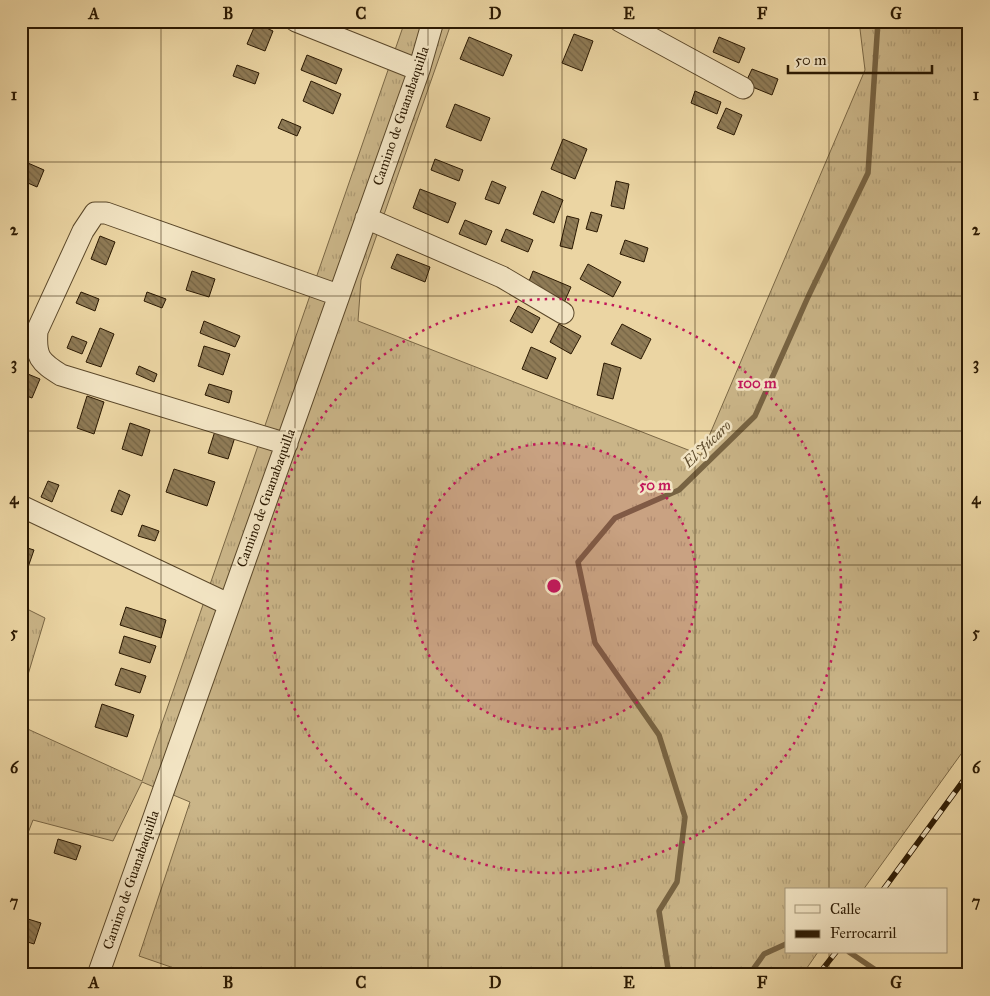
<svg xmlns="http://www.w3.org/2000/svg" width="990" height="996" font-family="'IM FELL Great Primer',serif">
<defs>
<pattern id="grass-tufts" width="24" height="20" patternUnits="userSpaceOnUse" patternTransform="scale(1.25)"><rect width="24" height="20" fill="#cab588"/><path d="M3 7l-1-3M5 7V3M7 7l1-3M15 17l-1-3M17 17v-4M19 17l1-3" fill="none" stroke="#ae9b74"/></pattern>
<pattern id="building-back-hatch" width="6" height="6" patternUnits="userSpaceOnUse" patternTransform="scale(1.25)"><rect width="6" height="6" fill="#8f7b56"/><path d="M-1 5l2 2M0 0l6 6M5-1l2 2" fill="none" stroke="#756445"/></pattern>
</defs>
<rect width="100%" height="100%" fill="#ebd5a3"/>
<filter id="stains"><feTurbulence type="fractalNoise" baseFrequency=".004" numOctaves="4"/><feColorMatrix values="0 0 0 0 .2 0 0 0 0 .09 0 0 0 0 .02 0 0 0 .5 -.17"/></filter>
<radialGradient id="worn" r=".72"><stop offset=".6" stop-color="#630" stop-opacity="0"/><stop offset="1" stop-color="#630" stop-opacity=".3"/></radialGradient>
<!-- grass -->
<path fill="url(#grass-tufts)" stroke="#7a6745" d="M 405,21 L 452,21 L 361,280 L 358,321 L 701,455 L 865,70 L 859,21 L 969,21 L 969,743 L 863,890 L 786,890 L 786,952 L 818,952 L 802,975 L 194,975 L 139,956 L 190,802 L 142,782 L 113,841 L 33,820 L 21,851 L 21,726 L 142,781 Z
M 21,606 L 45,618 L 21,698 Z"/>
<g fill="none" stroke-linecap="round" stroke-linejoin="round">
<!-- stream -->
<path stroke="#776342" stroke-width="5.5" d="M 849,952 L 883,975
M 669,975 L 659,911 L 677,882 L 685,817 L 659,735 L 595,643 L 578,562 L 615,518 L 679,490 L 755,416 L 808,297 L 868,173 L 878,21
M 749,975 L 764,954 L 786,944"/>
</g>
<!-- building -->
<path fill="url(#building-back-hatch)" stroke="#2b1902" d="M 332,21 L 350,21 L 347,30 L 331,23 Z
M 256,23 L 273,31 L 265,51 L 247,44 Z
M 574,34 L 593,41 L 582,71 L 562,63 Z
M 469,37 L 512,55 L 503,76 L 460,59 Z
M 719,37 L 745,48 L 739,63 L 713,52 Z
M 307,55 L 342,69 L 336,84 L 301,70 Z
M 237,65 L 259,73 L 255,84 L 233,76 Z
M 752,69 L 778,79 L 772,95 L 745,84 Z
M 311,81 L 341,94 L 333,114 L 303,101 Z
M 695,91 L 721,102 L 717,114 L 691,103 Z
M 455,104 L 490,118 L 481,141 L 446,127 Z
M 726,108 L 742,115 L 734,135 L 717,128 Z
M 282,119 L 301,127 L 297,136 L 278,128 Z
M 563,139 L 587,149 L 575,179 L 551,169 Z
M 435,159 L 463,170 L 459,181 L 431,170 Z
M 21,160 L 44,170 L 37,187 L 21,180 Z
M 492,181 L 506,187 L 499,204 L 485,199 Z
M 616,181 L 629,184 L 624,209 L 611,206 Z
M 420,189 L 456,203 L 448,223 L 413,208 Z
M 542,191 L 563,200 L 554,223 L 533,214 Z
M 591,212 L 602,215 L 597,232 L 586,229 Z
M 567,216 L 579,219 L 572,249 L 560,246 Z
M 465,220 L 492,231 L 486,245 L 459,234 Z
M 506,229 L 533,240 L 528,252 L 501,241 Z
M 100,236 L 115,242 L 106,265 L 91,259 Z
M 625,240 L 648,248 L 644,262 L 620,254 Z
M 397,254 L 430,267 L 425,282 L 391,268 Z
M 588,264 L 621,282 L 613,297 L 580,279 Z
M 192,271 L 215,279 L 209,297 L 186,290 Z
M 533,271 L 571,287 L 563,305 L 526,289 Z
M 81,292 L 99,299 L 95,311 L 76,303 Z
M 147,292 L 166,299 L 162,308 L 144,301 Z
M 518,306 L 540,318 L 532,333 L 510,321 Z
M 204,321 L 240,336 L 235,347 L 200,333 Z
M 559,324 L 581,336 L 571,354 L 550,342 Z
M 622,324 L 651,339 L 641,359 L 611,344 Z
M 21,325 L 30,329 L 23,346 L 21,345 Z
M 100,328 L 114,334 L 101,367 L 86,362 Z
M 72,336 L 87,342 L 82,354 L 67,348 Z
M 204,346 L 230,354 L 223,375 L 198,366 Z
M 531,347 L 556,358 L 547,379 L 522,369 Z
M 604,363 L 621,368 L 613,399 L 597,395 Z
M 139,366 L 157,374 L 154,382 L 136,374 Z
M 23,372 L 40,379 L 32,398 L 21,394 Z
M 209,384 L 232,391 L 229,403 L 205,395 Z
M 87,396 L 104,402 L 94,434 L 77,428 Z
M 130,423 L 150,430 L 142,456 L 122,449 Z
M 215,431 L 235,437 L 228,459 L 208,453 Z
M 174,469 L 215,482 L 207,506 L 166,492 Z
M 48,481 L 59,485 L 52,502 L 41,497 Z
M 119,490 L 130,495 L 122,515 L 111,511 Z
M 142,525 L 159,531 L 155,541 L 138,536 Z
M 21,546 L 34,550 L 26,573 L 21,572 Z
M 126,607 L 166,620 L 161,638 L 120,625 Z
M 124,636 L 156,646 L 150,663 L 119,653 Z
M 121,668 L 146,676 L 140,693 L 115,685 Z
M 102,704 L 134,715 L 127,737 L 95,727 Z
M 58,839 L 81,846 L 76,860 L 54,853 Z
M 28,919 L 41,923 L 34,944 L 21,940 Z"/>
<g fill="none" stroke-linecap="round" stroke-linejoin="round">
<!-- minor casing -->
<g stroke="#5b482a" stroke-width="23">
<path id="minor" d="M 296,21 L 419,70
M 620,21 L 743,88
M 366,218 L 502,277 L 563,313
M 287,444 L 61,375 C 40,362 35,357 37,331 L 83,231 L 95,213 L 106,213 L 338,295
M 21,506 L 228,604
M 98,975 L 419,70 L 433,21"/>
</g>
<!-- minor -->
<use href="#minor" stroke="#f2e4c3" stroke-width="21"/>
<!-- rail casing -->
<g stroke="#2b1902" stroke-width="5.5">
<path id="rail" d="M 883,890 L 969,773
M 818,975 L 836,952"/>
</g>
<!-- rail -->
<use href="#rail" stroke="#f2e4c3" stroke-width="4" stroke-dasharray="11" stroke-linecap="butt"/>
</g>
<!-- grid -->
<path fill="none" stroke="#2b1902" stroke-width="1" stroke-opacity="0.55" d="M 161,21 L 161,975M 295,21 L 295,975M 428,21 L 428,975M 562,21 L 562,975M 695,21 L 695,975M 829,21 L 829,890M 21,162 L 969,162M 21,296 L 969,296M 21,431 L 969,431M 21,565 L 969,565M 21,700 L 969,700M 21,834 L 969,834M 829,952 L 829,975"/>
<!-- distance rings -->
<circle cx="554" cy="586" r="143" fill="#c2185b" fill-opacity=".12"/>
<g fill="none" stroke="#c2185b" stroke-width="2.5" stroke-dasharray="2.5 5">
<circle cx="554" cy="586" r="143"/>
<circle cx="554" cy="586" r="287"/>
</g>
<g text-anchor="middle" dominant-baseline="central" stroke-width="5" stroke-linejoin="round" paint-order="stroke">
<!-- street labels -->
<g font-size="14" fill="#2b1902" stroke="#f2e4c3">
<text transform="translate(401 116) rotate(-71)">Camino de Guanabaquilla</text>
<text transform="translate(266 498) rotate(-70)">Camino de Guanabaquilla</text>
<text transform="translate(131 880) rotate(-71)">Camino de Guanabaquilla</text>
</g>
<!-- water labels -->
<g font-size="15" font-style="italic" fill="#5e4b2c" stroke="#f2e4c3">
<text transform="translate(707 444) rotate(-44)">El Júcaro</text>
</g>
</g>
<circle cx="554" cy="586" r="8" fill="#c2185b" stroke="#f2e4c3" stroke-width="2.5"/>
<g font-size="15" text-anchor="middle" font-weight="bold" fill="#c2185b" stroke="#f2e4c3" stroke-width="5" stroke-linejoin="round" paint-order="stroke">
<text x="757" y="388">100 m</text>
<text x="655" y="490">50 m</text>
</g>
<!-- margin -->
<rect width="990" height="996" fill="none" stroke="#ebd5a3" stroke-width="55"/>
<!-- legend -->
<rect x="785" y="888" width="162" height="65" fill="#f2e4c3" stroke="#a29376"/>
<rect x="795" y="905" width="25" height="8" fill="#f2e4c3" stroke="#a29376"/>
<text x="830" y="914" font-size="15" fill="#2b1902">Calle</text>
<rect x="795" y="930" width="25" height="8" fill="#2b1902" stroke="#a29376"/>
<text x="830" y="938" font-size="15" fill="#2b1902">Ferrocarril</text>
<!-- scale -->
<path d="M788 65v8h144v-8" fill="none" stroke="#2b1902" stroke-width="2.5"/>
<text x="795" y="65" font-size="15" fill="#2b1902" stroke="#f2e4c3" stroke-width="4" paint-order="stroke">50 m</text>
<rect x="28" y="28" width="934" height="940" fill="none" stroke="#2b1902" stroke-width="2"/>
<g font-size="16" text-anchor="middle" font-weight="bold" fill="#2b1902">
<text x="94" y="19">A</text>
<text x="228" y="19">B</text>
<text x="361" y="19">C</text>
<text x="495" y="19">D</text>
<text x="629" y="19">E</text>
<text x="762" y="19">F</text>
<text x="896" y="19">G</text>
<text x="14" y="100">1</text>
<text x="976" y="100">1</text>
<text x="14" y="235">2</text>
<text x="976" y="235">2</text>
<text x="14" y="369">3</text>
<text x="976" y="369">3</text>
<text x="14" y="504">4</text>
<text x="976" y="504">4</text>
<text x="14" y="638">5</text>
<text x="976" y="638">5</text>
<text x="14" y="773">6</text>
<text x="976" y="773">6</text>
<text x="14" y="907">7</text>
<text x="976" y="907">7</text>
<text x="94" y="988">A</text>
<text x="228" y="988">B</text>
<text x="361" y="988">C</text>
<text x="495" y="988">D</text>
<text x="629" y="988">E</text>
<text x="762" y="988">F</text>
<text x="896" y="988">G</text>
</g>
<rect width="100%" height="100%" filter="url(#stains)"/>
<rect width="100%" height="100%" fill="url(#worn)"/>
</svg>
